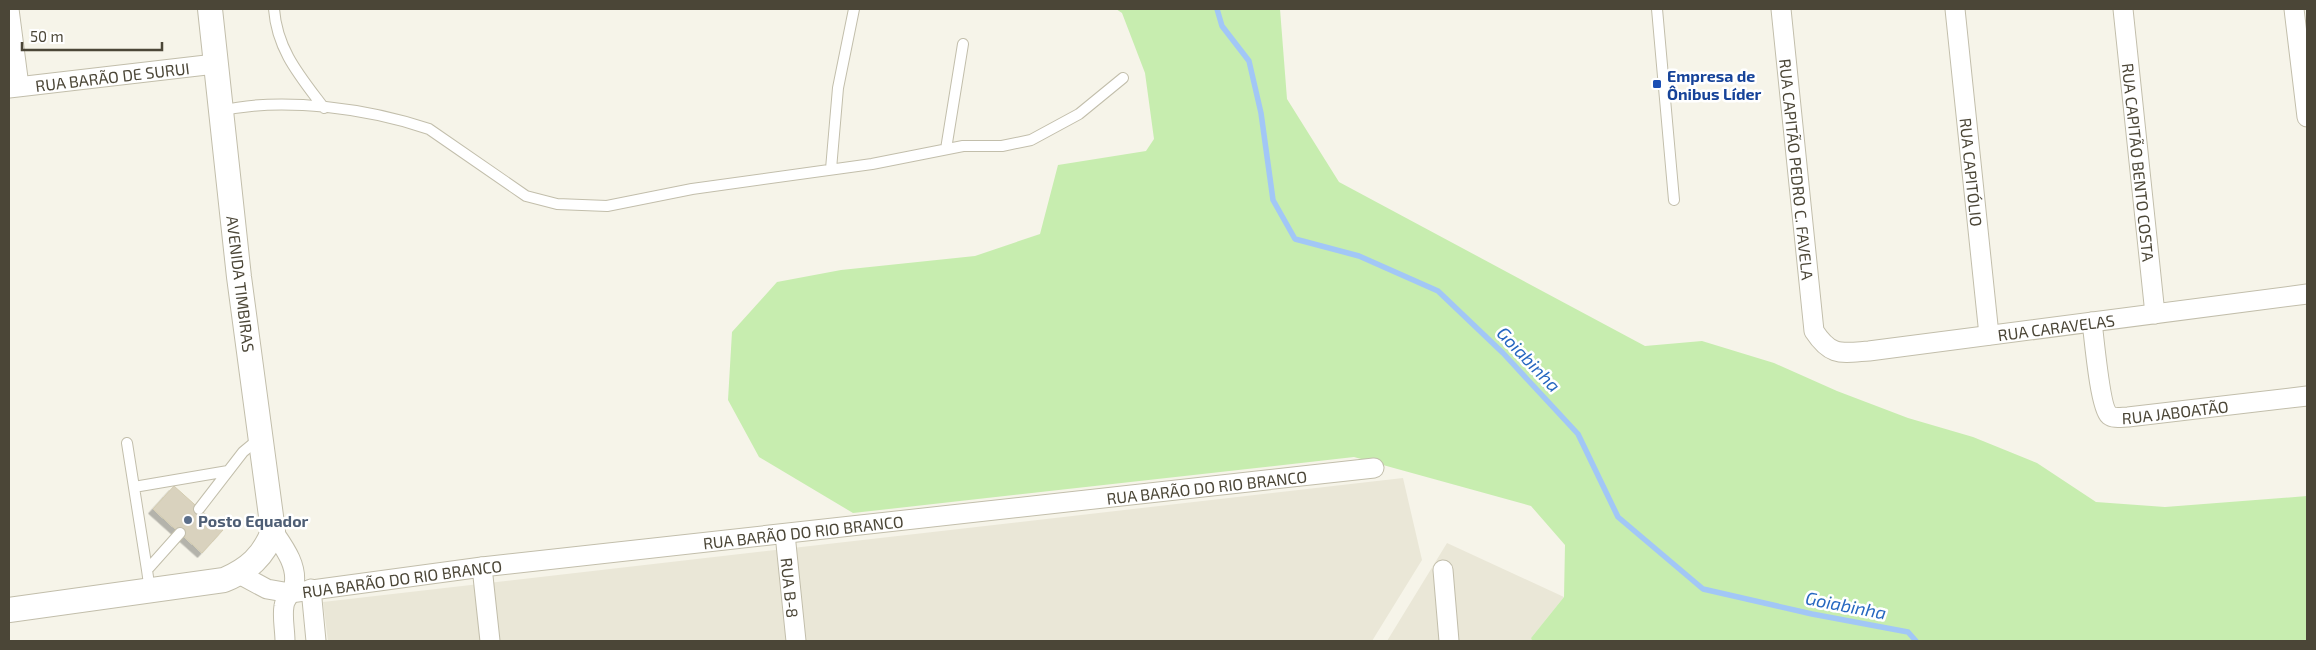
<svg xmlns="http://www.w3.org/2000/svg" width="2316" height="650" font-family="'Exo 2',sans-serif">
<defs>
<filter id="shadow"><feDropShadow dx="-4.5" dy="4.5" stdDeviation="0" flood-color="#0004"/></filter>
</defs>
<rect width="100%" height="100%" fill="#f6f4e9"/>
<!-- residential -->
<path fill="#eae7d7" d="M 1403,478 L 1422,560 L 1372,641 L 328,641 L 323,602 Z
M 1447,543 L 1564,597 L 1531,638 L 1532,641 L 1387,641 Z"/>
<!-- green -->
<path fill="#c7edaf" d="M 1116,9 L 1280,9 L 1287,99 L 1339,182 L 1645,346 L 1702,341 L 1774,363 L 1837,391 L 1908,418 L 1973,437 L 2037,463 L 2096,502 L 2165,507 L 2307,496 L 2307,641 L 1532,641 L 1531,638 L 1564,597 L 1565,545 L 1531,506 L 1354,457 L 853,513 L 759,457 L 728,400 L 732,332 L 777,282 L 841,270 L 975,256 L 1040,234 L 1058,165 L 1146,151 L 1154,139 L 1145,73 L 1122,13 Z"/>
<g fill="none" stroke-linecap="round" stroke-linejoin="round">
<!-- stream -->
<path stroke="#a2c7f6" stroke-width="5.5" d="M 1217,9 L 1222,26 L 1249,61 L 1261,113 L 1273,200 L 1295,239 L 1359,256 L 1438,291 L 1503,353 L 1578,434 L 1618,517 L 1703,589 L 1812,614 L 1908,632 L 1916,641"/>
</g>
<!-- building -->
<path fill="#d9d2be" stroke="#d4ccb0" filter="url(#shadow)" d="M 174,486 L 223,530 L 202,553 L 153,509 Z"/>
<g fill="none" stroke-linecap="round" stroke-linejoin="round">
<!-- service casing -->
<g stroke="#c2beab" stroke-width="12">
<path id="service" d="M 274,9 C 277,50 300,76 324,108
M 1657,9 L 1674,200
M 221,111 C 282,96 370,109 429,129 L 526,196 L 557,204 L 607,206 L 692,189 L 872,164 L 963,146 L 1002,146 L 1031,140 L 1079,114 L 1123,78
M 946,149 L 963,44
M 831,169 L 838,88 L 854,9
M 127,443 L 147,570
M 134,487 L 228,471
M 199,509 L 243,452 L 260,438
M 150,591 L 147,570 L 180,533"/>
</g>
<!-- minor casing -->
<g stroke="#c2beab" stroke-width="21">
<g id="minor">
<path d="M 9,9 L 19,86"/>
<path id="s1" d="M 1781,9 L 1814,331 C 1831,357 1841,353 1869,351 L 2307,294"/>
<path id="s2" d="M 1955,9 L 1989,335"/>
<path id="s3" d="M 2123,9 L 2155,314"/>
<path d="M 2294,9 L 2307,117"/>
<path id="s4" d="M 9,88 L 215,64"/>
<path id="s5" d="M 2092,322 C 2094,337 2100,407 2109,415 C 2114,419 2122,417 2128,417 L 2307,396"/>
<path d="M 273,531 C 283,546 298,565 294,585 C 293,593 285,597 284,606 C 282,617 285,630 285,641"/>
<path id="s6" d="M 785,534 L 796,641"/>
<path d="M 482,567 L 490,641"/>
<path d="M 1443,570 L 1449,641"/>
<path id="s7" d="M 239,574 L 267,589 L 290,593 L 482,567 L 1374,468"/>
<path d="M 311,589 L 316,641"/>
</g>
</g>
<!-- tertiary casing -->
<g stroke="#c2beab" stroke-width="26">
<path id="tertiary" d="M 9,610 L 224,580 C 248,570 264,556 273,531 L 239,277 L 210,9"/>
</g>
<!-- service -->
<use href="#service" stroke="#fff" stroke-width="10"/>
<!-- minor -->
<use href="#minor" stroke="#fff" stroke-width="19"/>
<!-- tertiary -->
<use href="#tertiary" stroke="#fff" stroke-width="24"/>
</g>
<!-- markers -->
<rect fill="#1a4fb4" stroke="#fff" stroke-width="2" x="1652" y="79" width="10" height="10" rx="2.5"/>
<circle fill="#5c6f8a" stroke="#fff" stroke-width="2" cx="188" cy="520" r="5"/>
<g text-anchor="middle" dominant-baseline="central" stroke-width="5" stroke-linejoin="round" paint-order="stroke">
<!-- transit labels -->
<g font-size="16" font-weight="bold" fill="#164399" stroke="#fff" text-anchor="start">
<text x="1667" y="75">Empresa de<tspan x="1667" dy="18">Ônibus Líder</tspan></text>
</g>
<!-- street labels -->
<g font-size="16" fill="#4b4637" stroke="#fff">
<text stroke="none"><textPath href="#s4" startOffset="104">RUA BARÃO DE SURUI</textPath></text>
<text stroke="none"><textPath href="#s3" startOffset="154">RUA CAPITÃO BENTO COSTA</textPath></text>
<text stroke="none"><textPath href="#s1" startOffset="161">RUA CAPITÃO PEDRO C. FAVELA</textPath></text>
<text stroke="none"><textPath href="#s2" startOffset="164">RUA CAPITÓLIO</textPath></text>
<text transform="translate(241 284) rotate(83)">AVENIDA TIMBIRAS</text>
<text stroke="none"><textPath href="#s1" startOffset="576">RUA CARAVELAS</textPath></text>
<text stroke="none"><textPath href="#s5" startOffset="162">RUA JABOATÃO</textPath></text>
<text stroke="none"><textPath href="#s7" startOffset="978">RUA BARÃO DO RIO BRANCO</textPath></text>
<text stroke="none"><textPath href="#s7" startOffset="572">RUA BARÃO DO RIO BRANCO</textPath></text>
<text stroke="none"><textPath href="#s7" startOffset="168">RUA BARÃO DO RIO BRANCO</textPath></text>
<text stroke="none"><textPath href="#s6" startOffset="54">RUA B-8</textPath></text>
</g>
<!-- service labels -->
<g font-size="16" font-weight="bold" fill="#4e5e75" stroke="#fff" text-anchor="start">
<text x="198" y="520">Posto Equador</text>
</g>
<!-- water labels -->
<g font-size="18" font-style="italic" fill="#2667c0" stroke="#fff">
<text transform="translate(1529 359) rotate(46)">Goiabinha</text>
<text transform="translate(1846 605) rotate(11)">Goiabinha</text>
</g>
</g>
<!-- border -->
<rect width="2316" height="650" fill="none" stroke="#4b4637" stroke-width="20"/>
<!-- scale -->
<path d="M22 42v8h140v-8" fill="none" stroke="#4b4637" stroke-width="2.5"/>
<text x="30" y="42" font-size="15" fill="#4b4637" stroke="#ffffff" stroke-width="4" paint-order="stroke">50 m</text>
</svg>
